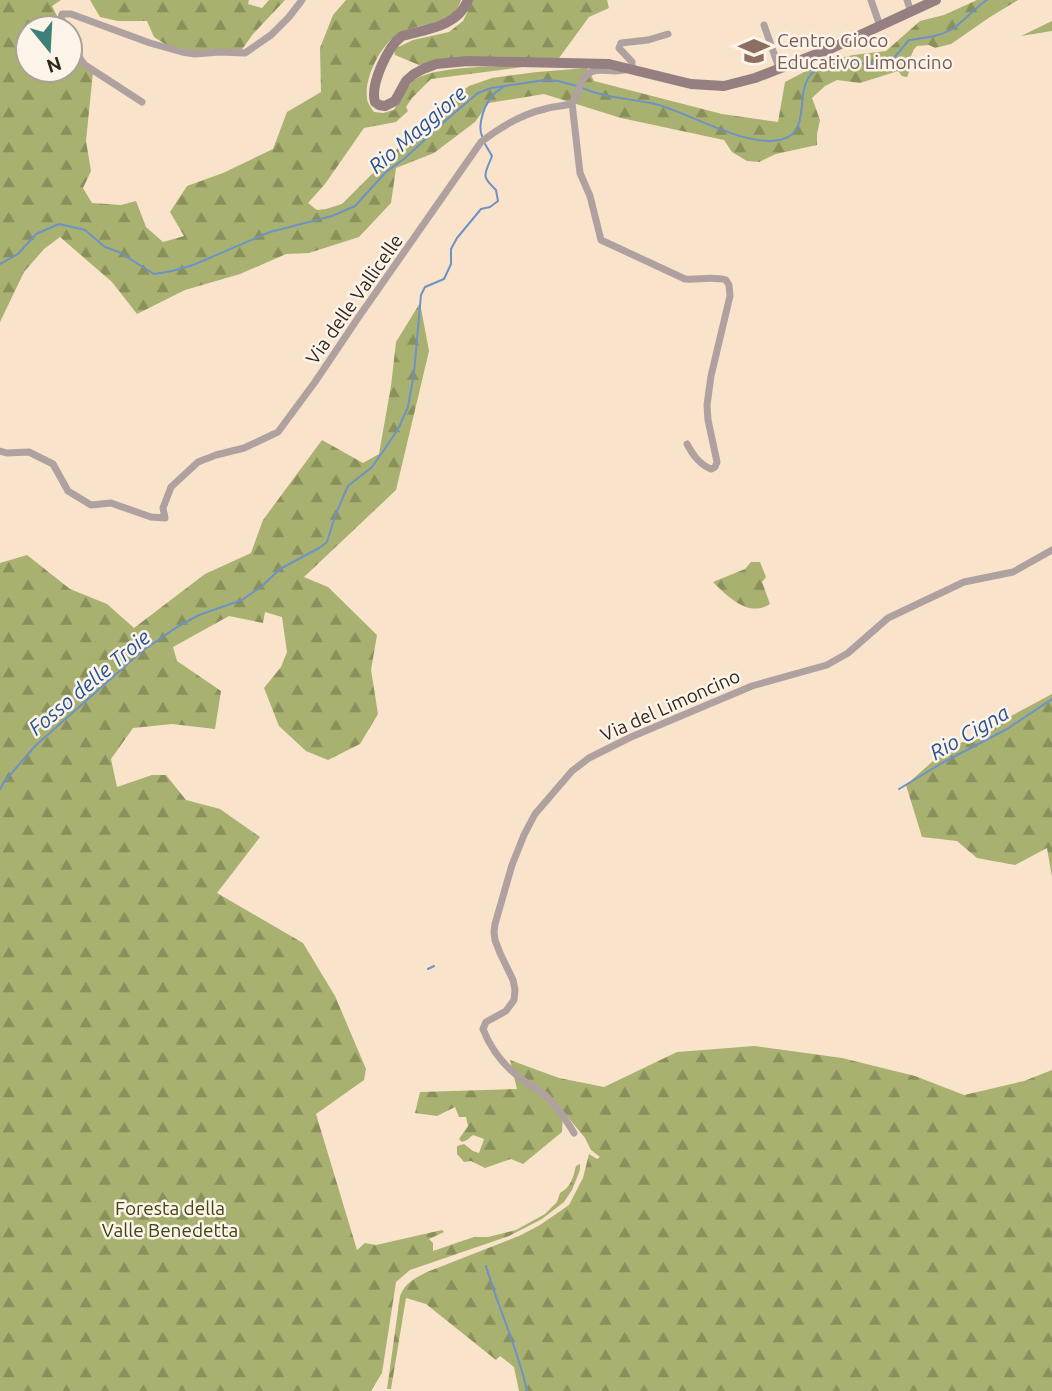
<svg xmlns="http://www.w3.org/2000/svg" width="1052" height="1391" font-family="Ubuntu,sans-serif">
<defs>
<pattern id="forest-firs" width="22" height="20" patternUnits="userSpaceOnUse" patternTransform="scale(1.75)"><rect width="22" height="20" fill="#a8b16f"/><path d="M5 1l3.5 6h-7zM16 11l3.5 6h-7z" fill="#89905b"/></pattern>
</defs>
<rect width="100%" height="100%" fill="#f9e3cb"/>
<!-- forest -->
<path fill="url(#forest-firs)" d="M 0,0 L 61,0 L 52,6 L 63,28 L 28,28 L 28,70 L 70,70 L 70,42 L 93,72 L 86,141 L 91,171 L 83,188 L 92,203 L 121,205 L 136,201 L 146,227 L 163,242 L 184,236 L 170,212 L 187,186 L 223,173 L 273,149 L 287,112 L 321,92 L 320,48 L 333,15 L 346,0 L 461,0 C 455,24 418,24 401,32 C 382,42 364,77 367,98 C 367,103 371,107 374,112 L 383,113 L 394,110 C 400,100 406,86 416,79 C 436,66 505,66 531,66 L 431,79 L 412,98 L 406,107 L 408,111 L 396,122 L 364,128 L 325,184 L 308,203 L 317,210 L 326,209 L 342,204 L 436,110 L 469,86 L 492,78 L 537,72 L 587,68 L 594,81 L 722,114 L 778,122 L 785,82 L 821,63 L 853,55 L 886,51 L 920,21 L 944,15 L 977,0 L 1018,0 L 990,17 L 951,44 L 935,48 L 929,45 L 917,46 L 914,49 L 909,61 L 910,69 L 907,77 L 902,76 L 898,71 L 860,83 L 837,80 L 825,86 L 812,98 L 820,120 L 817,134 L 817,145 L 776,154 L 759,162 L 747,161 L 732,152 L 724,140 L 621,118 L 544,94 L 489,103 L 475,122 L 434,153 L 396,168 L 391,203 L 359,237 L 309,253 L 286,254 L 240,274 L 185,290 L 137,314 L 112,282 L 60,237 L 44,249 L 24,272 L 0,322 Z
M 90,0 L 249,0 L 248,4 L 262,8 L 269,0 L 285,0 L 253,34 L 238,55 L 176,51 L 154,37 L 147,21 L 118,21 L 100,17 Z
M 473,0 L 607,0 L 609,8 L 589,17 L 559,58 L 460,59 L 419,65 L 395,55 L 394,49 L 413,40 L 449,32 L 463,21 Z
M 1052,21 L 1052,31 L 1021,36 Z
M 420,303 L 429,351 L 396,490 L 304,577 L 328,587 L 377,635 L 371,670 L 378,714 L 360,744 L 328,760 L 306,751 L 279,726 L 264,688 L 281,667 L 287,652 L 282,617 L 265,612 L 263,623 L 229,616 L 173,647 L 177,661 L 221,691 L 215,729 L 172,724 L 133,728 L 111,759 L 117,787 L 152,775 L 166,775 L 186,800 L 220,809 L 260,837 L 217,893 L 303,943 L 335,996 L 366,1069 L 364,1080 L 316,1114 L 357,1250 L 365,1243 L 376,1245 L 442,1230 L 444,1232 L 429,1239 L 433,1243 L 433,1251 L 474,1237 L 488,1237 L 516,1230 L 545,1214 L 557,1202 L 560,1193 C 571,1187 573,1178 576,1166 L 580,1164 L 580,1170 L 572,1190 L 564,1202 L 542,1219 L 509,1236 L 410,1270 L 396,1282 L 382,1373 L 371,1391 L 0,1391 L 0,563 L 27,555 L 70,589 L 107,604 L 134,628 L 205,574 L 251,553 L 263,520 L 322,440 L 363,463 L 379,454 L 391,386 L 396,342 Z
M 751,562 L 760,562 L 766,577 L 762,582 L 770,604 C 749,618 728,597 713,582 L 745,569 Z
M 1052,694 L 1052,877 L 1047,848 L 1015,865 L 977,858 L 957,841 L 922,837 L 906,785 L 942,753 Z
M 754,1046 L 842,1058 L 915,1076 L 964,1095 L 1024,1081 L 1052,1070 L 1052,1391 L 519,1391 L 514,1367 L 500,1356 L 496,1360 L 426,1304 L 406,1298 L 391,1389 L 387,1389 L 400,1296 C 405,1283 415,1278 427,1272 L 519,1236 L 540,1225 L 569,1205 L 583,1178 L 589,1154 L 597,1159 L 600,1157 L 591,1150 L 585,1138 L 563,1111 L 562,1132 L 523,1164 L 511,1159 L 485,1168 L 471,1161 L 464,1162 L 457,1154 L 457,1146 L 464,1144 L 473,1151 L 479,1153 L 484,1139 L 473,1135 L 467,1140 L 462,1142 L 459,1139 L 468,1126 L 466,1117 L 459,1117 L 455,1107 L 437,1116 L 415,1113 L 420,1092 L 517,1089 L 510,1060 L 559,1078 L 604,1087 L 677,1052 Z"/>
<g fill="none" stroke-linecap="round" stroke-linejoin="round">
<!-- stream -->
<path stroke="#6e92c7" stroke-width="2" d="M 582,88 C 608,99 629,98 655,104 C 689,112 755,154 788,137 C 812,125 791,80 820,68 C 841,60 867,65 889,64 L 909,40 C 923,38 939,37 952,29 C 965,21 974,8 987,0
M 482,136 C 477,125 485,103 493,95 C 496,91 500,90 503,87
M 0,264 L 18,254 L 36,234 L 59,224 L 85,230 L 105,247 L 119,252 L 154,274 L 172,271 L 193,265 L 270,232 L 332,216 L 355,206 L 386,172 L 404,159 L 446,120 L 478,93 L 491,88 L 545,80 L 558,81 L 577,86
M 0,789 L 4,782 L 35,746 L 141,652 L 177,627 L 199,615 L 242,600 L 262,586 L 280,569 L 319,548 L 327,542 L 335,516 L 348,486 L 372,467 L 384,450 L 398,429 L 408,407 L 414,373 L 421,295 L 425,287 L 444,279 L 451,264 L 451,249 L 457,238 L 481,209 L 490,207 L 498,201 L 496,190 C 480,175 485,175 492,156 L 485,144
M 899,789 L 942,763 L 1007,729 L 1052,699
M 428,969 L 434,966
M 486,1266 C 498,1308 518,1348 527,1391"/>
<!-- street -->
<path stroke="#b0a1a1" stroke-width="7" d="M 871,0 L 880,26
M 907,0 L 911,12
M 764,25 L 779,68
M 66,28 L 61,18 L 62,14 L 71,14 L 150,43 L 182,52 L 195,54 L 219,52 L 245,53 L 271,35 L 289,17 L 302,0
M 70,34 L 81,60 L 85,65 L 142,102
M 632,69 L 632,62 L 619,48 L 621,43 L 648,40 L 668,34
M 582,81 C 594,61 610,76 627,69
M 572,103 L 580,173 L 590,196 L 601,240 L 685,279 C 698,280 713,276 726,280 L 729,285 L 730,296 L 711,376 L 707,405 L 708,420 L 717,462 L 715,467 L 711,469 C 699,464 693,455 687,444
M 0,451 L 7,453 L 29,452 L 53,464 L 68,491 L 91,505 L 111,503 L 151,517 L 165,518 L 163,508 L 171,487 L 198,462 L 216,455 L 244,448 L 278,432 L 315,382 L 358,318 L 481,142 C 499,128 522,114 545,109 C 554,106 563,107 572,103 L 578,92
M 574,1133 C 566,1120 558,1107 547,1097 C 540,1090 531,1087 524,1081 C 506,1068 491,1050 483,1029 L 486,1022 L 506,1011 L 514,1000 L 515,990 L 513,980 L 500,953 L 495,940 L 494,932 L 495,924 L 512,865 L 524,835 L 535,814 L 572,771 L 589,758 L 631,737 L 752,686 L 827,665 L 848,653 L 888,618 L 964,582 L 1013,572 L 1052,550"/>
<!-- secondary -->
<path stroke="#957f80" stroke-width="10" d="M 468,0 C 457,27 427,29 402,36 C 387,47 370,85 375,102 L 379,105 L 385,106 L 395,101 L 406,81 L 414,74 L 423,69 L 436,64 L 468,61 L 609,64 L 691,84 L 724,86 L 755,78 L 832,48 L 936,0"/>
<!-- street-bridge -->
<path stroke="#b0a1a1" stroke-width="7" d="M 576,97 L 583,78"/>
</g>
<!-- icons -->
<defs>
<g id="school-bare" transform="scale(2.415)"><path d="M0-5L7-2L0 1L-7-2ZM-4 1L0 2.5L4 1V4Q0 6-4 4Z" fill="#8d6e63" stroke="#fcf3e9" stroke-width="2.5" paint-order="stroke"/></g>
</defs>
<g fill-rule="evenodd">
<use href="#school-bare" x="754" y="51"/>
</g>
<g text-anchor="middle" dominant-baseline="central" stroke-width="5" stroke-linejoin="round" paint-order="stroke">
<!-- education labels -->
<g font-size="19" fill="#785e54" stroke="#fcf3e9" text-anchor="start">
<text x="777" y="40">Centro Gioco<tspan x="777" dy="22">Educativo Limoncino</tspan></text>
</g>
<!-- street labels -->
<g font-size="19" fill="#2f271e" stroke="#fcf3e9">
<text transform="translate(354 299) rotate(-55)">Via delle Vallicelle</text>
<text transform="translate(670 705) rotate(-24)">Via del Limoncino</text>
</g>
<!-- park labels -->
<g font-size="19" fill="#404513" stroke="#fcf3e9">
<text x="170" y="1208">Foresta della<tspan x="170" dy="22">Valle Benedetta</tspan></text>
</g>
<!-- water labels -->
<g font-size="21" font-style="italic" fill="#275395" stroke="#fcf3e9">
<text transform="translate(417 129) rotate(-41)">Rio Maggiore</text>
<text transform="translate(89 682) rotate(-40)">Fosso delle Troie</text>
<text transform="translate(969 732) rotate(-30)">Rio Cigna</text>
</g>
</g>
<!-- north arrow -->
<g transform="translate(49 49) rotate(162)"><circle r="33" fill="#fcf3e9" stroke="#aaa198" stroke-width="2"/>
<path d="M0-5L12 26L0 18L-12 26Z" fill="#3b8179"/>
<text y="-10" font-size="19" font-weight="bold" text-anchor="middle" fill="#2f271e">N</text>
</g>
</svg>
